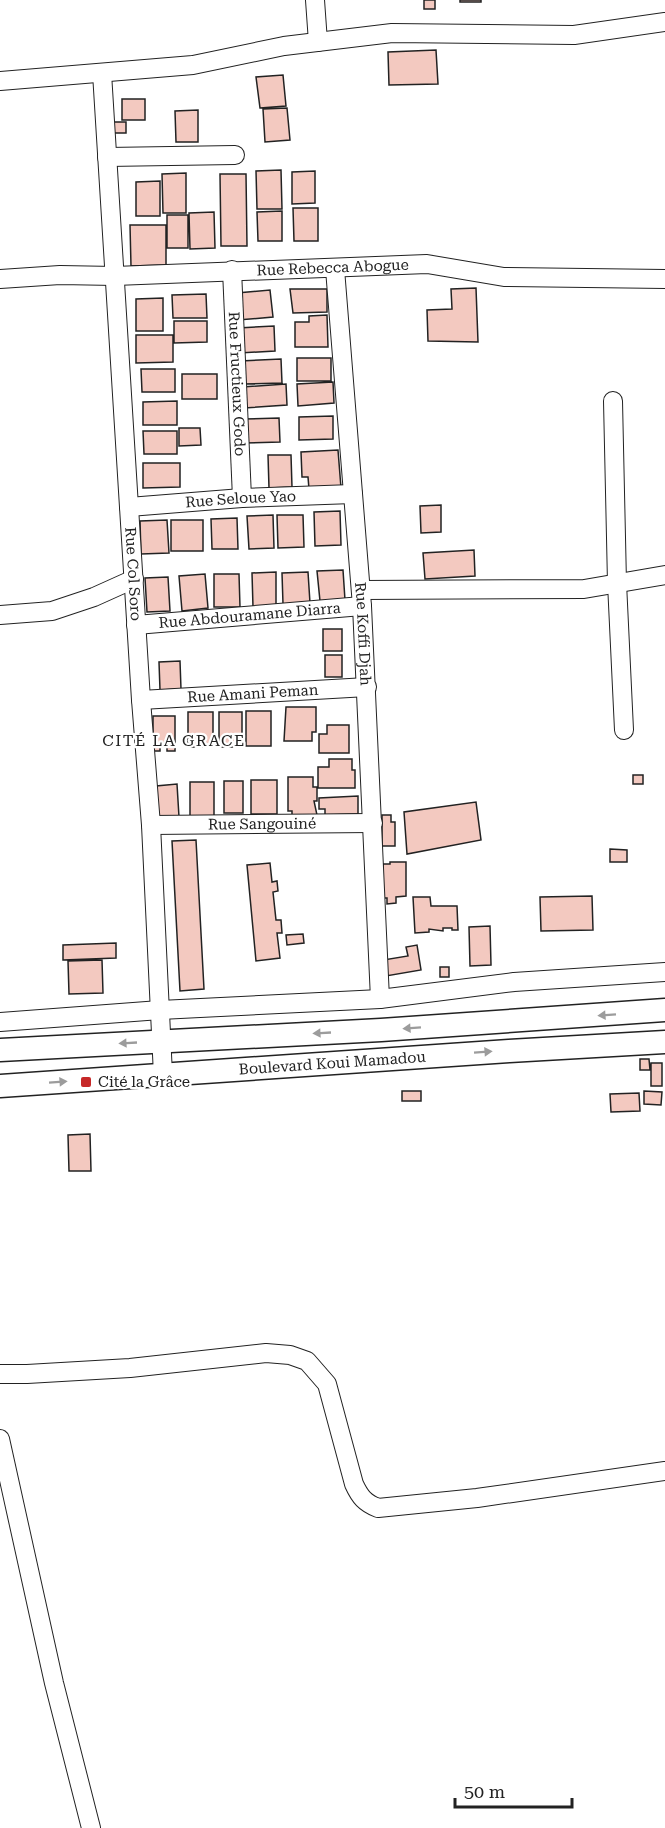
<svg xmlns="http://www.w3.org/2000/svg" width="665" height="1828" font-family="'Roboto Serif',serif">
<rect width="100%" height="100%" fill="#fff"/>
<!-- building -->
<path fill="#f3c9c0" stroke="#222" stroke-width="1.5" d="M 424,0 L 435,0 L 435,9 L 424,9 Z
M 460,0 L 481,0 L 481,2 L 460,2 Z
M 436,50 L 438,84 L 389,85 L 388,52 Z
M 283,75 L 286,106 L 260,108 L 256,77 Z
M 122,99 L 145,99 L 145,120 L 122,120 Z
M 287,108 L 290,140 L 265,142 L 263,109 Z
M 198,110 L 198,142 L 176,142 L 175,111 Z
M 114,122 L 126,122 L 126,133 L 114,133 Z
M 281,170 L 282,209 L 257,209 L 256,171 Z
M 315,171 L 315,203 L 292,204 L 292,172 Z
M 186,173 L 186,213 L 163,213 L 162,174 Z
M 220,174 L 246,174 L 247,246 L 221,246 Z
M 160,181 L 160,216 L 136,216 L 136,182 Z
M 293,208 L 318,208 L 318,241 L 294,241 Z
M 282,211 L 282,241 L 258,241 L 257,212 Z
M 214,212 L 215,248 L 190,249 L 189,213 Z
M 167,215 L 188,215 L 188,248 L 167,248 Z
M 130,225 L 166,225 L 166,265 L 131,266 Z
M 476,288 L 478,342 L 428,341 L 427,310 L 452,309 L 451,289 Z
M 290,289 L 327,289 L 327,312 L 293,313 Z
M 270,290 L 273,317 L 238,320 L 237,293 Z
M 206,294 L 207,318 L 173,318 L 172,295 Z
M 163,298 L 163,331 L 136,331 L 136,299 Z
M 327,315 L 328,347 L 295,347 L 295,322 L 309,322 L 309,316 Z
M 174,321 L 207,321 L 207,342 L 174,343 Z
M 274,326 L 275,351 L 239,353 L 238,328 Z
M 136,335 L 173,335 L 173,362 L 136,363 Z
M 297,358 L 331,358 L 331,381 L 297,381 Z
M 281,359 L 282,383 L 241,384 L 240,361 Z
M 141,369 L 175,369 L 175,392 L 142,392 Z
M 182,374 L 217,374 L 217,399 L 182,399 Z
M 333,382 L 334,403 L 298,406 L 297,384 Z
M 286,384 L 287,405 L 244,408 L 242,387 Z
M 177,401 L 177,425 L 143,425 L 143,402 Z
M 333,416 L 333,439 L 299,440 L 299,417 Z
M 279,418 L 280,442 L 244,443 L 244,419 Z
M 179,428 L 200,428 L 201,445 L 179,446 Z
M 143,431 L 177,431 L 177,454 L 144,454 Z
M 338,450 L 341,488 L 309,489 L 308,477 L 302,477 L 301,452 Z
M 268,455 L 291,455 L 292,487 L 269,488 Z
M 143,463 L 180,463 L 180,487 L 143,488 Z
M 441,505 L 441,532 L 421,533 L 420,506 Z
M 340,511 L 341,545 L 315,546 L 314,512 Z
M 273,515 L 274,548 L 249,549 L 247,516 Z
M 277,515 L 303,515 L 304,547 L 278,548 Z
M 237,518 L 238,549 L 212,549 L 211,519 Z
M 167,520 L 169,553 L 141,554 L 140,521 Z
M 171,520 L 203,520 L 203,551 L 171,551 Z
M 474,550 L 475,576 L 425,579 L 423,553 Z
M 343,570 L 345,600 L 320,601 L 317,571 Z
M 276,572 L 276,606 L 253,607 L 252,573 Z
M 308,572 L 310,603 L 283,604 L 282,573 Z
M 205,574 L 208,608 L 182,611 L 179,576 Z
M 214,574 L 239,574 L 240,607 L 214,607 Z
M 168,577 L 170,611 L 147,612 L 145,578 Z
M 323,629 L 342,629 L 342,651 L 323,651 Z
M 325,655 L 342,655 L 342,677 L 325,677 Z
M 180,661 L 181,689 L 160,690 L 159,662 Z
M 286,707 L 316,707 L 316,732 L 312,732 L 312,741 L 284,741 Z
M 246,711 L 271,711 L 271,746 L 246,746 Z
M 188,712 L 213,712 L 213,747 L 188,747 Z
M 219,712 L 242,712 L 242,747 L 219,747 Z
M 153,716 L 175,716 L 175,751 L 167,751 L 167,747 L 160,747 L 160,751 L 153,751 Z
M 327,725 L 349,725 L 349,753 L 319,753 L 319,734 L 327,734 Z
M 329,759 L 352,759 L 352,770 L 355,770 L 355,788 L 318,788 L 318,767 L 329,767 Z
M 633,775 L 643,775 L 643,784 L 633,784 Z
M 288,777 L 313,777 L 313,787 L 317,787 L 317,801 L 314,801 L 317,815 L 292,817 L 292,811 L 288,811 Z
M 251,780 L 277,780 L 277,814 L 251,814 Z
M 224,781 L 243,781 L 243,813 L 224,813 Z
M 190,782 L 214,782 L 214,818 L 190,818 Z
M 177,784 L 179,817 L 158,818 L 156,786 Z
M 358,796 L 358,814 L 325,815 L 325,809 L 319,809 L 319,798 Z
M 476,802 L 481,840 L 407,854 L 404,812 Z
M 382,815 L 391,815 L 391,822 L 395,822 L 395,846 L 382,846 Z
M 196,840 L 204,989 L 180,991 L 172,841 Z
M 610,849 L 627,850 L 627,862 L 610,862 Z
M 390,862 L 406,862 L 406,896 L 396,897 L 396,903 L 387,904 L 387,898 L 382,898 L 381,868 L 383,868 L 383,864 L 390,864 Z
M 270,863 L 272,882 L 277,881 L 278,891 L 273,892 L 276,920 L 281,920 L 282,933 L 277,933 L 280,958 L 256,961 L 247,865 Z
M 592,896 L 593,930 L 541,931 L 540,897 Z
M 413,897 L 430,897 L 431,906 L 457,906 L 458,930 L 452,930 L 452,928 L 443,928 L 443,931 L 429,929 L 429,932 L 415,933 Z
M 490,926 L 491,965 L 470,966 L 469,927 Z
M 303,934 L 304,943 L 287,945 L 286,935 Z
M 116,943 L 116,958 L 63,960 L 63,945 Z
M 417,945 L 421,970 L 386,976 L 383,960 L 408,956 L 406,947 Z
M 102,960 L 103,993 L 69,994 L 68,961 Z
M 440,967 L 449,967 L 449,977 L 440,977 Z
M 640,1059 L 649,1059 L 650,1070 L 640,1070 Z
M 651,1063 L 662,1063 L 662,1086 L 651,1086 Z
M 402,1091 L 421,1091 L 421,1101 L 402,1101 Z
M 644,1091 L 662,1092 L 661,1105 L 644,1104 Z
M 639,1093 L 640,1111 L 611,1112 L 610,1094 Z
M 90,1134 L 91,1171 L 69,1171 L 68,1135 Z"/>
<g fill="none" stroke-linecap="round" stroke-linejoin="round">
<!-- minor casing -->
<g stroke="#222" stroke-width="20">
<g id="minor">
<path d="M 315,0 L 318,42"/>
<path id="s1" d="M 102,73 L 141,700 L 151,825 L 163,1075"/>
<path d="M 0,81 L 193,65 L 284,46 L 392,33 L 574,35 L 665,22"/>
<path d="M 107,157 L 235,155"/>
<path id="s2" d="M 335,269 L 362,606 L 380,999"/>
<path id="s3" d="M 232,270 L 242,498"/>
<path id="s4" d="M 0,279 L 60,275 L 115,276 L 427,264 L 504,277 L 665,279"/>
<path d="M 613,401 L 617,583 L 624,730"/>
<path id="s5" d="M 129,507 L 242,498 L 353,494"/>
<path d="M 361,590 L 584,589 L 665,575"/>
<path d="M 0,615 L 52,611 L 94,597 L 134,579"/>
<path id="s6" d="M 136,625 L 362,606"/>
<path id="s7" d="M 141,700 L 367,687"/>
<path id="s8" d="M 151,825 L 373,823"/>
<path d="M 0,1022 L 160,1010 L 380,999 L 514,982 L 665,972"/>
<path d="M 0,1374 L 27,1374 L 130,1368 L 266,1353 L 290,1355 L 307,1361 L 327,1384 L 354,1484 C 360,1497 365,1503 378,1508 L 477,1498 L 665,1471"/>
<path d="M 0,1439 L 54,1683 L 91,1828"/>
</g>
</g>
<!-- major casing -->
<g stroke="#222" stroke-width="25">
<g id="major">
<path d="M 0,1050 L 381,1030 L 665,1010"/>
<path id="s9" d="M 0,1086 L 509,1051 L 665,1042"/>
</g>
</g>
<!-- minor -->
<use href="#minor" stroke="#fff" stroke-width="18"/>
<!-- major -->
<use href="#major" stroke="#fff" stroke-width="22"/>
</g>
<!-- one-way arrows -->
<defs><path id="oneway-solid" d="M-6-.8H1V-3.2L6.5 0L1 3.2V.8H-6Z" transform="scale(1.5)"/></defs>
<g fill="#9c9c9c">
<use href="#oneway-solid" transform="translate(607 1015) rotate(176)"/>
<use href="#oneway-solid" transform="translate(412 1028) rotate(176)"/>
<use href="#oneway-solid" transform="translate(322 1033) rotate(177)"/>
<use href="#oneway-solid" transform="translate(128 1043) rotate(177)"/>
<use href="#oneway-solid" transform="translate(483 1052) rotate(-4)"/>
<use href="#oneway-solid" transform="translate(58 1082) rotate(-4)"/>
</g>
<!-- markers -->
<rect fill="#c62828" stroke="#fff" stroke-width="2" x="80" y="1076" width="12" height="12" rx="3"/>
<g text-anchor="middle" dominant-baseline="central" stroke-width="4.5" stroke-linejoin="round" paint-order="stroke">
<!-- street labels -->
<g font-size="15" fill="#222" stroke="#fff">
<text stroke="none"><textPath href="#s4" startOffset="333">Rue Rebecca Abogue</textPath></text>
<text stroke="none"><textPath href="#s3" startOffset="114">Rue Fructieux Godo</textPath></text>
<text stroke="none"><textPath href="#s5" startOffset="112">Rue Seloue Yao</textPath></text>
<text stroke="none"><textPath href="#s1" startOffset="502">Rue Col Soro</textPath></text>
<text stroke="none"><textPath href="#s6" startOffset="114">Rue Abdouramane Diarra</textPath></text>
<text stroke="none"><textPath href="#s2" startOffset="366">Rue Koffi Djah</textPath></text>
<text stroke="none"><textPath href="#s7" startOffset="112">Rue Amani Peman</textPath></text>
<text stroke="none"><textPath href="#s8" startOffset="111">Rue Sangouiné</textPath></text>
<text stroke="none"><textPath href="#s9" startOffset="333">Boulevard Koui Mamadou</textPath></text>
</g>
<!-- poi labels -->
<g font-size="15" fill="#222" stroke="#fff" text-anchor="start">
<text x="98" y="1082">Cité la Grâce</text>
</g>
<!-- neighbourhood labels -->
<g font-size="16" letter-spacing="1.5" fill="#222" stroke="#fff">
<text x="174" y="740">CITÉ LA GRACE</text>
</g>
</g>
<!-- scale -->
<path d="M455 1798v9h117v-9" fill="none" stroke="#222222" stroke-width="3"/>
<text x="464" y="1798" font-size="18" fill="#222222" stroke="#ffffff" stroke-width="4.5" paint-order="stroke">50 m</text>
</svg>
